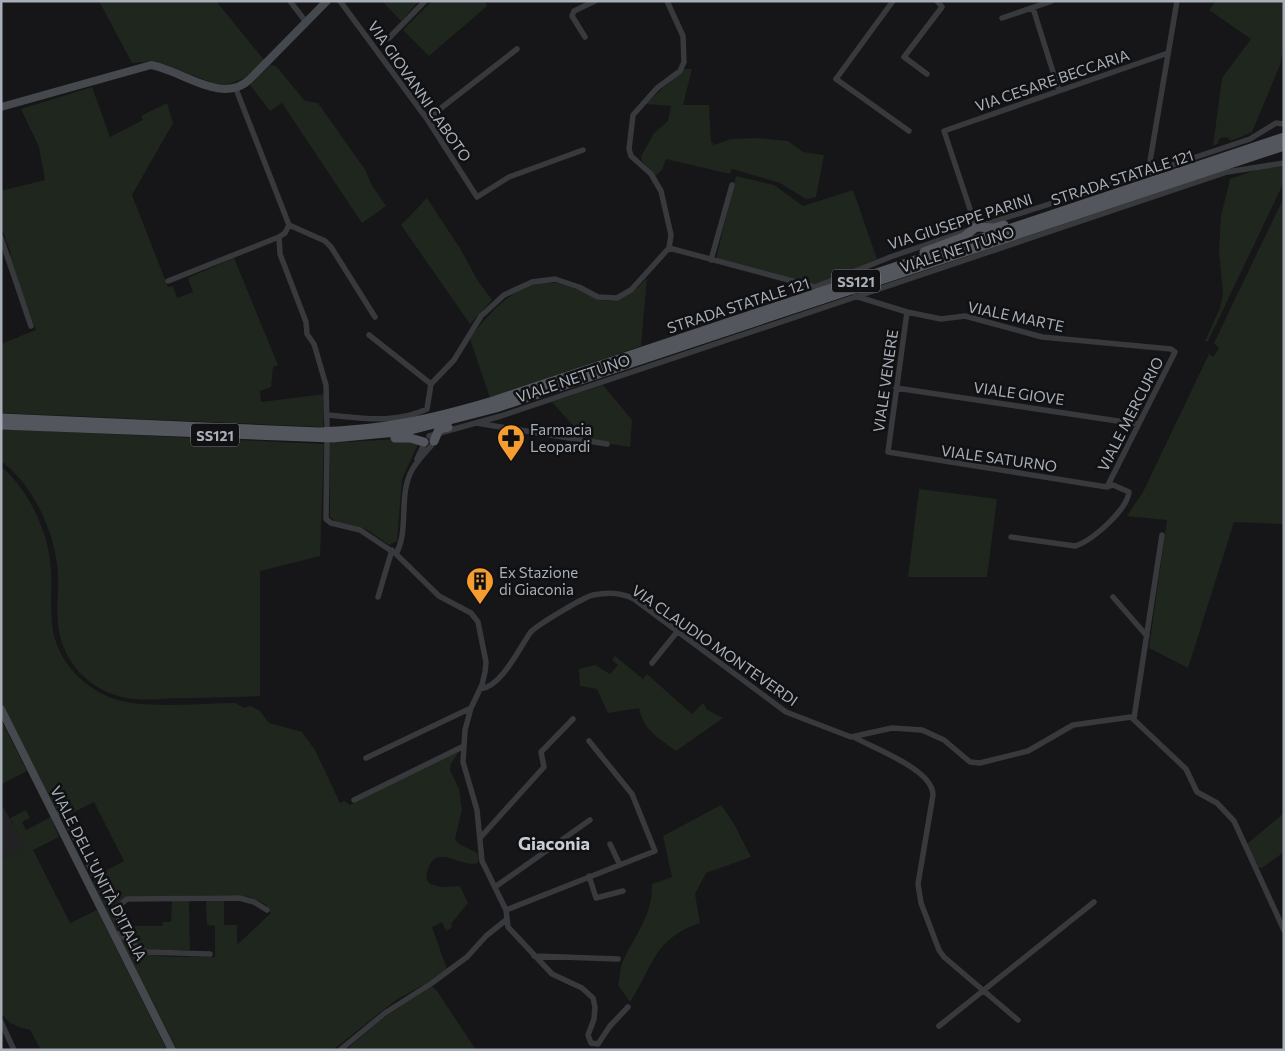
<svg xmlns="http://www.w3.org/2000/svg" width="1285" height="1051" font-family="Commissioner,sans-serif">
<rect width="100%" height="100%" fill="#161618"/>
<!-- built -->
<path fill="#222225" d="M 4,808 L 25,847 L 1,859 L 1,809 Z"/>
<!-- green -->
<path fill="#1e261e" d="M 99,1 L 216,1 L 265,61 L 245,78 L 226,85 L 213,83 L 155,61 L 132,63 Z
M 382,1 L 419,1 L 401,21 Z
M 432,1 L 485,1 L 487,6 L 429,56 L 403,30 Z
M 1216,1 L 1284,1 L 1284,47 L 1280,65 L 1252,132 L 1231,141 L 1227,137 L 1220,138 L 1217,144 L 1213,146 L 1222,78 L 1251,39 L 1209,10 Z
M 270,65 L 276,66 L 305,101 L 318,103 L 366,171 L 371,184 L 386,206 L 362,223 L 282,103 L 270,111 L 250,85 Z
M 684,69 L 692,69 L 683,105 L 709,105 L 711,142 L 714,145 L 731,139 L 756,138 L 788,141 L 803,152 L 824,155 L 816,197 L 806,199 L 780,183 L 732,169 L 730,174 L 666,159 L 662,170 L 655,176 L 642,161 L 641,157 L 654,133 L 668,121 L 671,106 L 645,104 Z
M 92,87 L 110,137 L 143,120 L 141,116 L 167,103 L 173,123 L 132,195 L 168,287 L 173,286 L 177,298 L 193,292 L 188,278 L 234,258 L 278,365 L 273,367 L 271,387 L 260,391 L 261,402 L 325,394 L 323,427 L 1,413 L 1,344 L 36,330 L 9,257 L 11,254 L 1,226 L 1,191 L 45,180 L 39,147 L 21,109 Z
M 1284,166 L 1284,182 L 1208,341 L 1205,341 L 1220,308 L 1223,292 L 1219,251 L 1221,216 L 1230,179 L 1259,169 Z
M 736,176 L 774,185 L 803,206 L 853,190 L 877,259 L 816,285 L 716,259 Z
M 1284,197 L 1284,524 L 1234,522 L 1188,668 L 1149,648 L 1167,520 L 1127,516 L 1143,492 L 1209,354 L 1213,357 L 1219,348 L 1214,343 Z
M 427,198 L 461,250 L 478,281 L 492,300 L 470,324 L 401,225 Z
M 647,278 L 641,346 L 490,398 L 470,339 C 487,313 522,277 556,283 C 562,284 568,286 574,288 C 586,292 596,301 609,301 C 626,300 637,289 647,278 Z
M 603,385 L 632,420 L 630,447 L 586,440 L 552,402 Z
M 1,429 L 324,444 L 320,556 L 260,571 L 260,696 C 232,697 204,698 176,698 C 160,699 143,701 127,698 C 89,691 61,661 58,623 C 56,606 59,590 58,573 C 55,532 34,486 1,461 Z
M 398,439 L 418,444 L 402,479 L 397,541 L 389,545 L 366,529 L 335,521 L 330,517 L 329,443 Z
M 1,467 C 27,487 46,528 50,560 C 53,581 50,603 52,624 C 56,663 88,694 126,702 C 161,708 201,703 236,703 L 244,708 L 250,706 L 260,711 L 269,723 L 302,732 L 315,750 L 340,803 L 344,801 L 350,805 L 460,750 L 451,764 L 450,770 L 459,789 L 462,810 L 455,839 C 461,849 471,847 479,855 L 478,863 C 462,869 434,840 427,873 C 426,877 427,880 430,884 L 442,887 L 460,886 L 468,903 L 451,924 L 452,927 L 446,931 L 442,922 L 432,927 L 447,969 L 432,980 L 396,1000 L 333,1050 L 177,1050 L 121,940 C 128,940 140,953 152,955 C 172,958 194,956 215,957 L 215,926 L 207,925 L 206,901 L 224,901 L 224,925 L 237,925 L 237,945 L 271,913 L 265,904 L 249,897 L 225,895 L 125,897 L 114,905 C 113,914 118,922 117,931 L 93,882 L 100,878 L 99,874 L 124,861 L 94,802 L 68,815 L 64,805 L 56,809 L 1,701 Z
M 919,489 L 997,499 L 987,577 L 908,577 Z
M 615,656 L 643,679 L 647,674 L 692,714 L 703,703 L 707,710 L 723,718 L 676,751 C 658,738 643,729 639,708 L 608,713 L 597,689 L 580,686 L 579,669 L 595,665 L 610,674 L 618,665 L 612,660 Z
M 1,720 L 27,771 L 2,784 L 1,783 Z
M 721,805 L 733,822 L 751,857 L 706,873 L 695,894 L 700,923 C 653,939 654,965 630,1002 L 618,985 C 620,977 620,968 623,961 C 635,935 653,915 652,884 L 672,877 L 663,836 Z
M 26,810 L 30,818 L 22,822 L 26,830 L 51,817 L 59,837 L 33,850 L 70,923 L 97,910 L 167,1050 L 41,1050 L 30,1030 C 18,1027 6,1024 1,1011 L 1,859 L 24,847 L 10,818 Z
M 1284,813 L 1284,852 L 1262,868 L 1257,867 L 1247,844 Z
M 172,901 L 189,901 L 190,950 L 146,950 L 126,938 L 126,934 L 133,932 L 129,926 L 162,926 L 163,922 L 171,922 Z
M 432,986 L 437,991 L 476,1050 L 351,1050 L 349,1047 L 386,1016 Z"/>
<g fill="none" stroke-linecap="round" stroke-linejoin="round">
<!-- street -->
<path stroke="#37393d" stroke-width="5.5" d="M 290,1 L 306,22
M 340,1 L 427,119 L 477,197 L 509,177 L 583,150
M 893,1 L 836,79 L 909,131
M 1033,8 L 1059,91
M 1002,18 L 1052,1
M 585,37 L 572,16 L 574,11 L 595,1
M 389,38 L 425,1
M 927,74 L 904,57 L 942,7 L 937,1
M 236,89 L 289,225 L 325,241 L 331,247 L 375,317
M 427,119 L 517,49
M 1148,173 L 1177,1
M 983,225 L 1148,173 L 1250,139 L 1276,123 L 1284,124
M 976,227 L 944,131 L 1168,53
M 279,237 L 280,254 L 306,322 L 307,334 L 314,344 L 326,385 L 327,428
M 1,238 L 31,326
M 669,248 L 815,287 L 893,256 L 969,230
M 711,260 L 732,185
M 168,281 L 279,237 L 285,233 L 289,225
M 855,296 L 907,312 L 941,319 L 965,316 L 1042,337 L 1171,349 L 1175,352 L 1107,487
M 907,312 L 888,452 L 1107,487 L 1113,485 L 1129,492 C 1127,510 1092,541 1075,546 L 1011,537
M 369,335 L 431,384
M 896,388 L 1138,424
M 328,415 C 361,418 396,424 427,409 L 431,384 L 454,360 L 481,316 L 504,295 L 532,282 L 555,279 L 579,287 L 598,297 L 617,298 L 631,290 L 669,248 L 671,235 L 661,191 L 651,174 L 631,156 L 629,149 L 633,115 L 657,88 L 680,71 L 684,62 L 683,36 L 667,1
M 476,423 L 607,444
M 429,436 L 501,416 L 1227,172 L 1284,163
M 327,443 L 326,519 L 331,523 L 360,530 L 396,554
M 431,446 C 424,454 414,464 410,474 C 399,499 409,530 396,554 L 439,596 L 471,613 L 478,622 L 486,662 L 485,672 L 482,685 L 471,708 L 465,730 L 463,762 L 477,810 L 482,861 L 506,910 L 508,927 L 552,974 L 582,988 L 593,998 L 595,1007 L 594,1019 L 588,1035 L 591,1043 L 598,1044 L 610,1026 L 628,1007
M 417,459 L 424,444
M 378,597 L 392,550
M 1113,597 L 1147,636
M 652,663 L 677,632
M 480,689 C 501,687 519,649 530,633 C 535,626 584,597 593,595 C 607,592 621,592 634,599 L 786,712 L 851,737 L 892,728 L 922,730 L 944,740 L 970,762 L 980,763 L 1028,751 L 1073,725 L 1131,717 L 1186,769 L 1197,792 L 1217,803 L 1234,821 L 1284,930
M 1134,718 L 1162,535
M 854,737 C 874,749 933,769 933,795 L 918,884 L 921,903 L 939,950 L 944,957 L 1018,1020
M 366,758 L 471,708
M 354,800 L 464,746
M 55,815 L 61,811 L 94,875
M 480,838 L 544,767 L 541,752 L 573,719
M 610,844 L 620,865
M 589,876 L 596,898 L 623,891
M 495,887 L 590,820
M 506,910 L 655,851 L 632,794 L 589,741
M 119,935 L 146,952 L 210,954
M 116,938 C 127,929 115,918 117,907 L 127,899 L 239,898 L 254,902 L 267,910
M 534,956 L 618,959
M 1,1022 L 14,1050
M 939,1026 L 1094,902
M 340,1050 L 385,1013 L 432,983 L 467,957 L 486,936 L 506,920"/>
<!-- secondary -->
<path stroke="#45484d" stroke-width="8" d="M 1,107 L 151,65 C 181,70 222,105 249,80 L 327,1
M 1,709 L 172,1050"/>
<!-- primary -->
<path stroke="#53565c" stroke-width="9" d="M 924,252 L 964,237 L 976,227 L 994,228 L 1004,225
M 1,418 L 319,432 C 384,430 432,419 493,401 L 1284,137
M 1,425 L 333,438 L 407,431 L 496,408 L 1284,146
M 395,438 L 410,438 L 424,442
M 434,441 L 439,429 L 448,427"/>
</g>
<!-- icons -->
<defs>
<g id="pharmacy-pin" transform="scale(1.4375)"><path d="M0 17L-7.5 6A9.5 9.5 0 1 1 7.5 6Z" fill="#f59d31" stroke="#111113"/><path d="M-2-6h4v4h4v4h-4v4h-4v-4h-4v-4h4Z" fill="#111"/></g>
<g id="building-pin" transform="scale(1.4375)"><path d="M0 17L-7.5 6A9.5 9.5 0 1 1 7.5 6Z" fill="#f59d31" stroke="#111113"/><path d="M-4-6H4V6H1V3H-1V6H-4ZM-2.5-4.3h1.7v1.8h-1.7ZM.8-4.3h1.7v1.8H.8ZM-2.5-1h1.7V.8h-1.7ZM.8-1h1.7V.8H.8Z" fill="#111"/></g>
</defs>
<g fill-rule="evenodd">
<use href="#pharmacy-pin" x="511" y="438"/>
<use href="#building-pin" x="480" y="581"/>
</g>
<g text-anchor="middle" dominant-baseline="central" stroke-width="5" stroke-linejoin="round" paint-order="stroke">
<!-- shield labels -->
<g fill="#111113" stroke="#7b8086" stroke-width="1">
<rect x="832" y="269.5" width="48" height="23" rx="4"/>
<rect x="191" y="423.5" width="48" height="23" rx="4"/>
</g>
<g font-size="14" font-weight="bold" fill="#a8afb8">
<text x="856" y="281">SS121</text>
<text x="215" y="435">SS121</text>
</g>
<!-- street labels -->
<g font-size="15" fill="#a8afb8" stroke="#111113">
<text transform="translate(1052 80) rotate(-19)">VIA CESARE BECCARIA</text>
<text transform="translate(420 91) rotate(55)">VIA GIOVANNI CABOTO</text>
<text transform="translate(1122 177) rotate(-18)">STRADA STATALE 121</text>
<text transform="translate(960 221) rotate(-18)">VIA GIUSEPPE PARINI</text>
<text transform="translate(957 249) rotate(-18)">VIALE NETTUNO</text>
<text transform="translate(738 305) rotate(-18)">STRADA STATALE 121</text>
<text transform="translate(1016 316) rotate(12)">VIALE MARTE</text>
<text transform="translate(573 378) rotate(-19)">VIALE NETTUNO</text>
<text transform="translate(885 381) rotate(-82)">VIALE VENERE</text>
<text transform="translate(1019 393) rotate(8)">VIALE GIOVE</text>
<text transform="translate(1130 414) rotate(-63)">VIALE MERCURIO</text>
<text transform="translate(999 458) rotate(8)">VIALE SATURNO</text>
<text transform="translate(715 645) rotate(35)">VIA CLAUDIO MONTEVERDI</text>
<text transform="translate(99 873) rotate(63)">VIALE DELL'UNITÀ D'ITALIA</text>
</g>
<!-- poi labels -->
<g font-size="15" fill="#a8afb8" stroke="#111113" text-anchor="start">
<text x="530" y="429">Farmacia<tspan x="530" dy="17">Leopardi</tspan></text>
<text x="499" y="572">Ex Stazione<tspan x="499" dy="17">di Giaconia</tspan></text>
</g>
<!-- quarter labels -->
<g font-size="18" font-weight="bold" fill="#c9cdd4" stroke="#111113">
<text x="554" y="843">Giaconia</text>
</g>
</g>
<!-- border -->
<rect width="1285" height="1051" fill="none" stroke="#a8afb8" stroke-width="5"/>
</svg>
